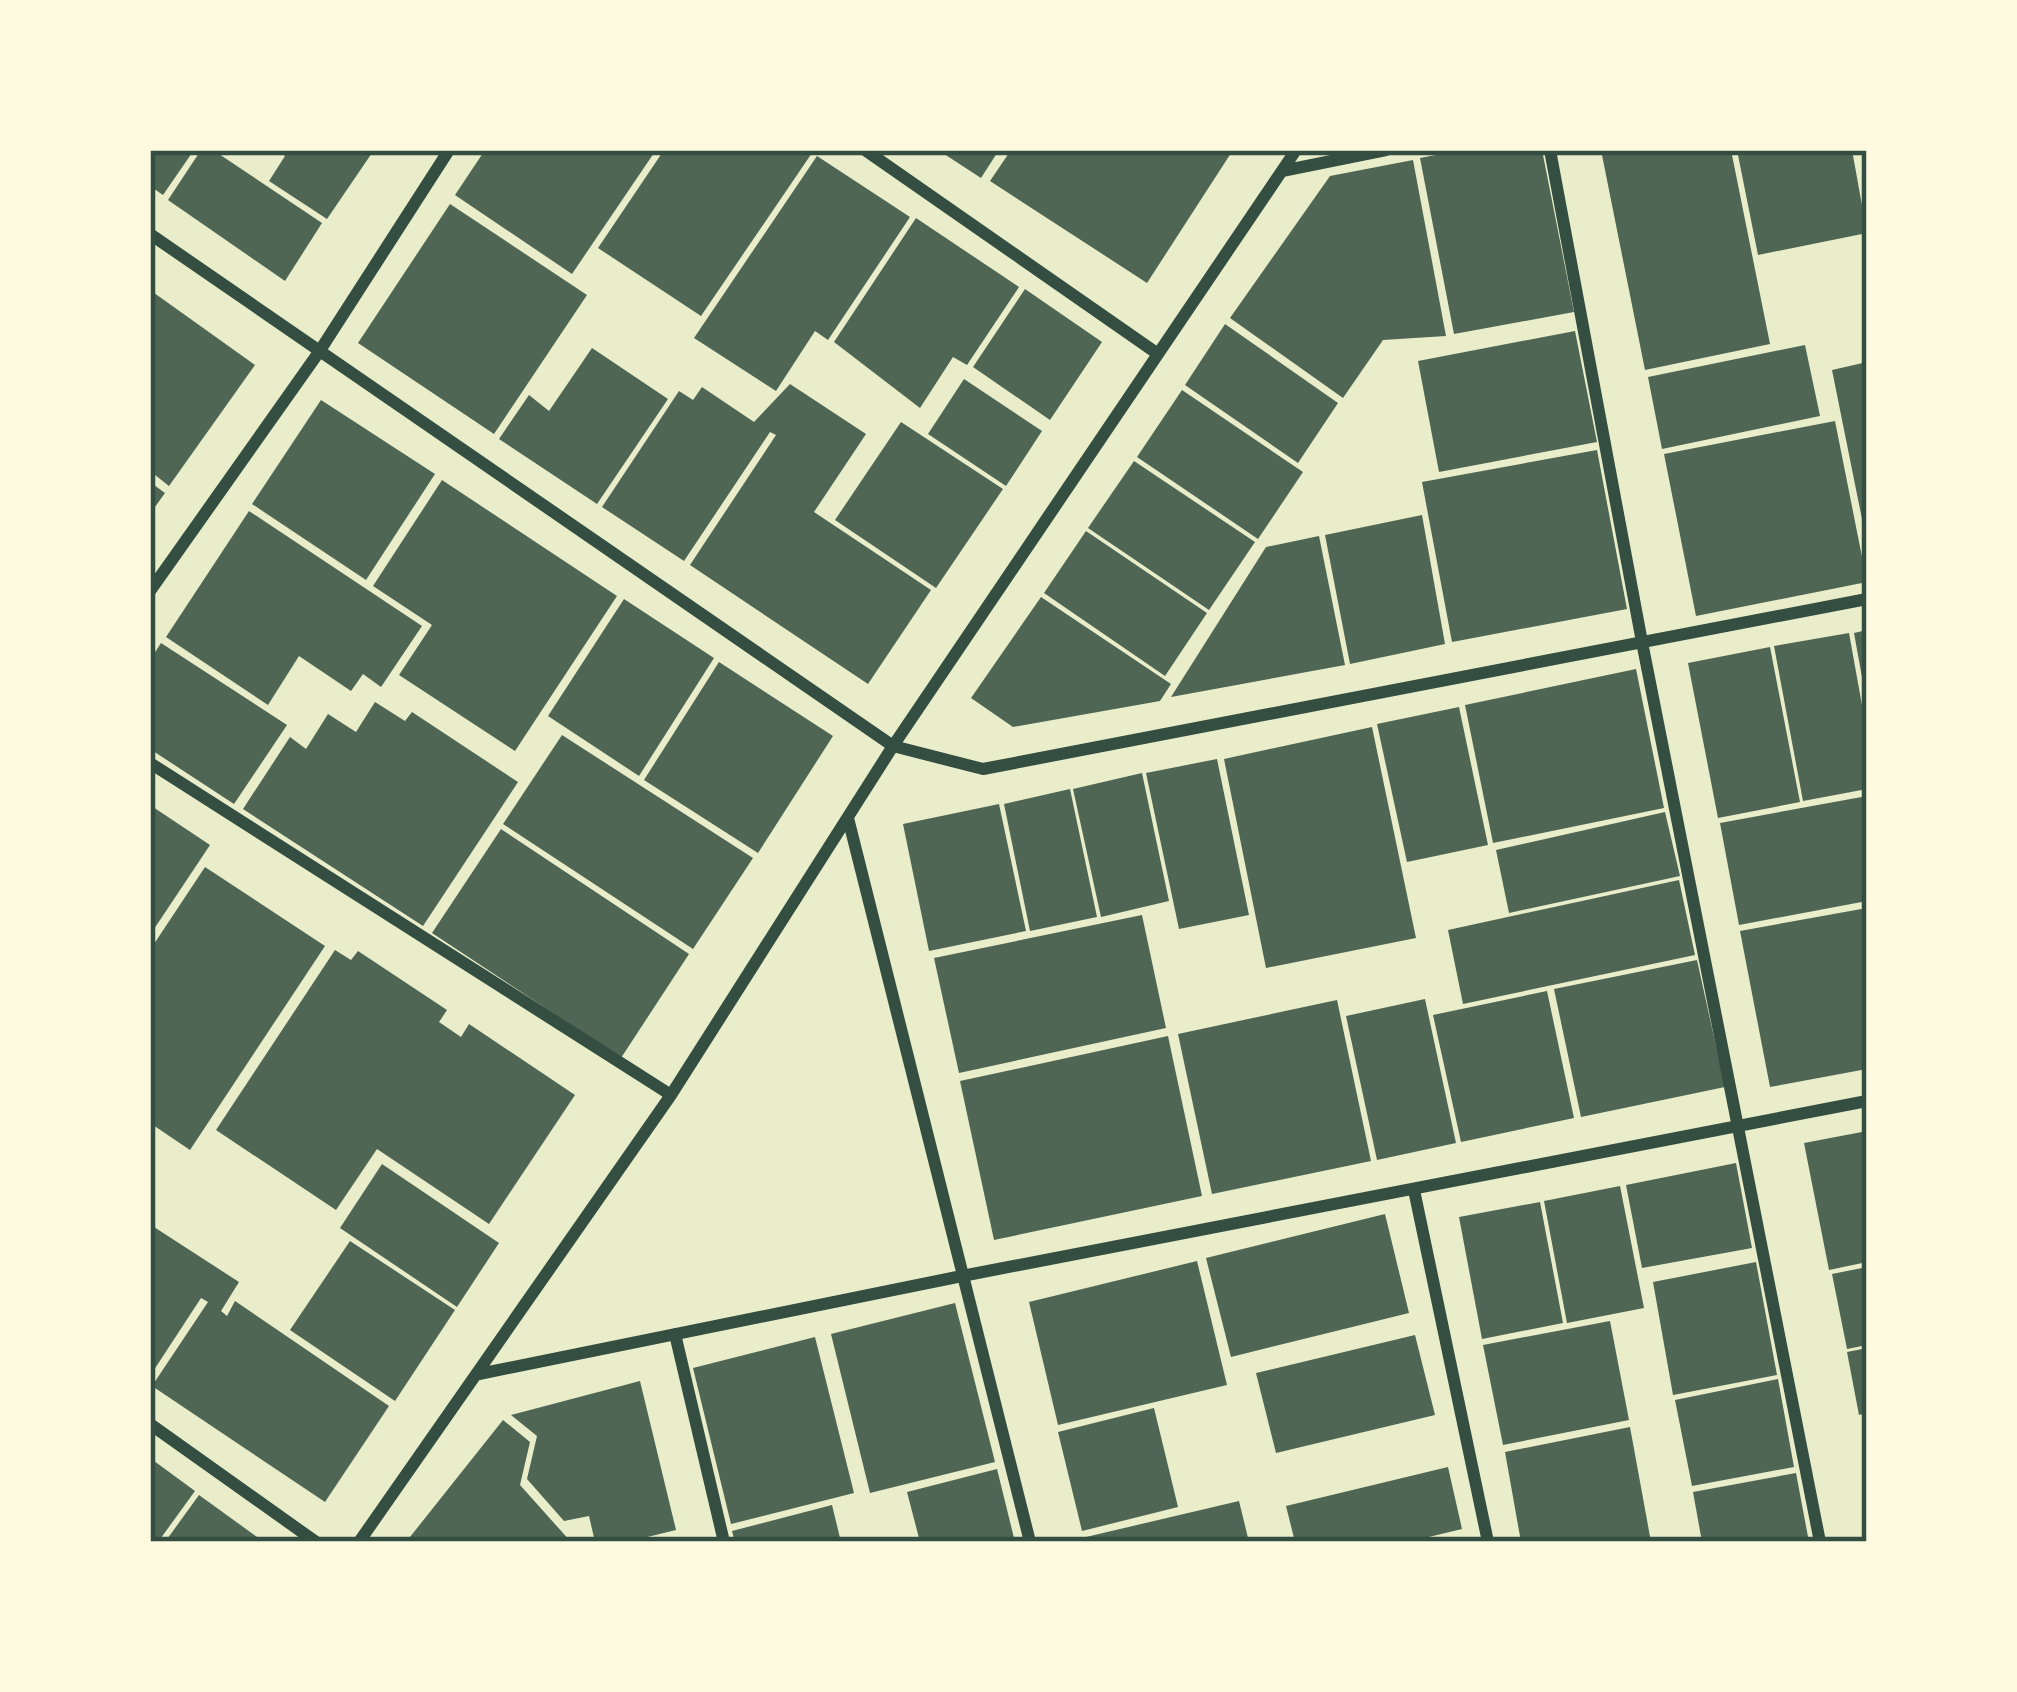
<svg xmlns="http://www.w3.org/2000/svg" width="2017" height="1692" font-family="Figtree,sans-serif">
<rect width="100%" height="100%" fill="#e9edc9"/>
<!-- building -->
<path fill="#4f6655" d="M 150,150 L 194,150 L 163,195 L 150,186 Z
M 201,150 L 213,150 L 322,223 L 285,281 L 168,200 Z
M 277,150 L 374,150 L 327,219 L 269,181 L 285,156 Z
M 485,150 L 656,150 L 572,274 L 455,195 Z
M 664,150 L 814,150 L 701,316 L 598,248 Z
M 938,150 L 999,150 L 981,178 Z
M 1011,150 L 1233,150 L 1147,283 L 990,181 Z
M 1462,150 L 1542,150 L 1574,312 L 1454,334 L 1420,158 Z
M 1601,150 L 1731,150 L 1770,344 L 1645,370 Z
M 1737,150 L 1852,150 L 1867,233 L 1758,255 Z
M 817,156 L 910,217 L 828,340 L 815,331 L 776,391 L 694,338 Z
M 1413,160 L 1446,336 L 1383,340 L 1343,398 L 1230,318 L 1330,176 Z
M 450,204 L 587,295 L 494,434 L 358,343 Z
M 916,218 L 1019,287 L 967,365 L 953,357 L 920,408 L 834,342 Z
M 1025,289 L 1102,342 L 1050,420 L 973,367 Z
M 150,290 L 255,365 L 169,486 L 150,471 Z
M 1225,324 L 1338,403 L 1298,463 L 1185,385 Z
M 1575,331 L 1597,442 L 1439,472 L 1418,361 Z
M 1805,345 L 1820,416 L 1662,449 L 1648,377 Z
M 592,348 L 668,399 L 597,504 L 499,439 L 529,395 L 549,411 Z
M 1867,362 L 1867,534 L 1865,534 L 1832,370 Z
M 964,379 L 1042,431 L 1006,486 L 928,434 Z
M 790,384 L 866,434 L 814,512 L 931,590 L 868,684 L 690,565 L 776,435 L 770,432 L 684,561 L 602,507 L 679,391 L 693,400 L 702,387 L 754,422 Z
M 1182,390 L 1303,472 L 1258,539 L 1137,457 Z
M 321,400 L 435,474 L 366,580 L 252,504 Z
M 1835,421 L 1867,582 L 1696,616 L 1664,454 Z
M 901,422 L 1003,489 L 936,588 L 835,520 Z
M 1597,450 L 1627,609 L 1452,642 L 1422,482 Z
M 1134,461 L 1255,542 L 1209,610 L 1088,528 Z
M 442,480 L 617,596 L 515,751 L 399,675 L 432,625 L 373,586 Z
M 150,482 L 165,493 L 150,514 Z
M 249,511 L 422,626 L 381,687 L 363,674 L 351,691 L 299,656 L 268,705 L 166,637 Z
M 1422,515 L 1445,644 L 1350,664 L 1325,535 Z
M 1086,531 L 1207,613 L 1165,676 L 1044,593 Z
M 1319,536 L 1345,665 L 1171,697 L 1266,547 Z
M 1041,597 L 1171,684 L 1160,701 L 1013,727 L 971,698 Z
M 624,599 L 714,658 L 639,776 L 548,716 Z
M 1867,630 L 1867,694 L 1865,694 L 1854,633 Z
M 1849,633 L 1867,733 L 1867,789 L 1803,801 L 1774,646 Z
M 161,643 L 287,725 L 234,804 L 150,749 L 150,660 Z
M 1770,647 L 1800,802 L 1718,818 L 1688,663 Z
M 719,662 L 833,736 L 758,853 L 644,780 Z
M 1636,669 L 1664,808 L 1493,843 L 1465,705 Z
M 375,702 L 405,721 L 412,712 L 518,782 L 423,926 L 243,809 L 290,737 L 306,749 L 328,714 L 356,732 Z
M 1459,707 L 1488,845 L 1407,862 L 1377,724 Z
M 1372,727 L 1416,938 L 1266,968 L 1224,759 Z
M 562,735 L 753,858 L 693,949 L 503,824 Z
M 1217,759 L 1249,915 L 1179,929 L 1146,773 Z
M 1142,773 L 1169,901 L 1101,917 L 1073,789 Z
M 1070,789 L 1097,917 L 1030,931 L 1004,804 Z
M 1867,796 L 1867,901 L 1739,925 L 1720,823 Z
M 999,804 L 1026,931 L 929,951 L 903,824 Z
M 150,805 L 210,845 L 150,935 Z
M 1665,812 L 1680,876 L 1509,913 L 1496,850 Z
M 501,829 L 689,954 L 621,1058 L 432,933 Z
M 205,867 L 325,946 L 190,1150 L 150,1123 L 150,950 Z
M 1679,880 L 1695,955 L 1463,1004 L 1448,930 Z
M 1867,908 L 1867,1069 L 1770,1087 L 1740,931 Z
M 1142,915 L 1166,1028 L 959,1073 L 934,958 Z
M 335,950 L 351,960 L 358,951 L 447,1010 L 439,1022 L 461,1037 L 469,1024 L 575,1095 L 489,1224 L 377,1149 L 336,1210 L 216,1130 Z
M 1697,960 L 1725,1087 L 1581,1117 L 1554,989 Z
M 1547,991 L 1574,1118 L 1461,1142 L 1433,1015 Z
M 1425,999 L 1456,1143 L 1377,1160 L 1346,1016 Z
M 1337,1000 L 1371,1161 L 1212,1194 L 1178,1034 Z
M 1168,1036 L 1202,1196 L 994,1240 L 960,1081 Z
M 1867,1131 L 1867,1262 L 1829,1270 L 1804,1143 Z
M 1736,1163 L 1752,1248 L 1642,1268 L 1626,1185 Z
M 382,1164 L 499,1243 L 457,1307 L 340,1228 Z
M 1620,1186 L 1644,1308 L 1567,1323 L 1544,1201 Z
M 1540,1202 L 1563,1323 L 1482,1339 L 1459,1217 Z
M 1385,1214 L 1409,1313 L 1231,1357 L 1206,1258 Z
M 154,1227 L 239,1282 L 221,1311 L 227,1316 L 235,1301 L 389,1406 L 325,1502 L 152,1386 L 208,1302 L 201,1298 L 150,1376 L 150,1232 Z
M 350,1241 L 455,1310 L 395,1401 L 290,1330 Z
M 1197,1261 L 1227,1385 L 1058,1425 L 1029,1302 Z
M 1756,1262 L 1777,1375 L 1673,1395 L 1653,1282 Z
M 1867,1267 L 1867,1345 L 1847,1349 L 1832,1274 Z
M 955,1303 L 995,1462 L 870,1493 L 831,1334 Z
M 1610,1321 L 1629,1420 L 1503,1445 L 1483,1345 Z
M 1415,1335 L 1435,1415 L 1276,1453 L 1256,1373 Z
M 815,1337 L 854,1493 L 731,1524 L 693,1368 Z
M 1867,1348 L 1867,1413 L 1859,1415 L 1847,1352 Z
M 1778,1379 L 1794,1467 L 1692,1486 L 1675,1400 Z
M 640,1381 L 676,1530 L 627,1542 L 595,1542 L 589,1516 L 564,1521 L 527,1479 L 537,1436 L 511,1415 Z
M 1154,1408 L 1178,1507 L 1082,1531 L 1058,1432 Z
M 503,1420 L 530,1442 L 520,1485 L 571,1542 L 406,1542 Z
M 1630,1427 L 1651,1542 L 1521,1542 L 1505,1452 Z
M 150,1458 L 195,1491 L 158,1542 L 150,1542 Z
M 1448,1467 L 1462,1529 L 1408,1542 L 1295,1542 L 1286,1506 Z
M 997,1469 L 1015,1542 L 920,1542 L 907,1492 Z
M 1796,1473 L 1809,1542 L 1702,1542 L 1693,1492 Z
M 199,1495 L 264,1542 L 165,1542 Z
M 1239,1501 L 1249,1542 L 1087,1542 L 1086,1537 Z
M 832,1505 L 841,1542 L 735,1542 L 732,1531 Z"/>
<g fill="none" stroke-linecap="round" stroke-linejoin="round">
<!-- minor -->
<path stroke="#344e41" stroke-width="12" d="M 865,150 L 1158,354
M 1550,150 L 1642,642 L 1820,1542
M 1282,171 L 1386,150
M 150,234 L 893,746 L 983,769 L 1867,599
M 150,591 L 319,352 L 449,150
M 150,763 L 671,1095
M 848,818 L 1030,1542
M 1414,1190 L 1488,1542
M 675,1334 L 724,1542
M 479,1374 L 962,1276 L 1867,1101
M 150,1424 L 316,1542
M 359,1542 L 671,1095 L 893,746 L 1296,150"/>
</g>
<!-- border -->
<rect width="2017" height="1692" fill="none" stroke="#fefae0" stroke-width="306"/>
<rect x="153" y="153" width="1711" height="1386" fill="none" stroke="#344e41" stroke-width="4.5"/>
</svg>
